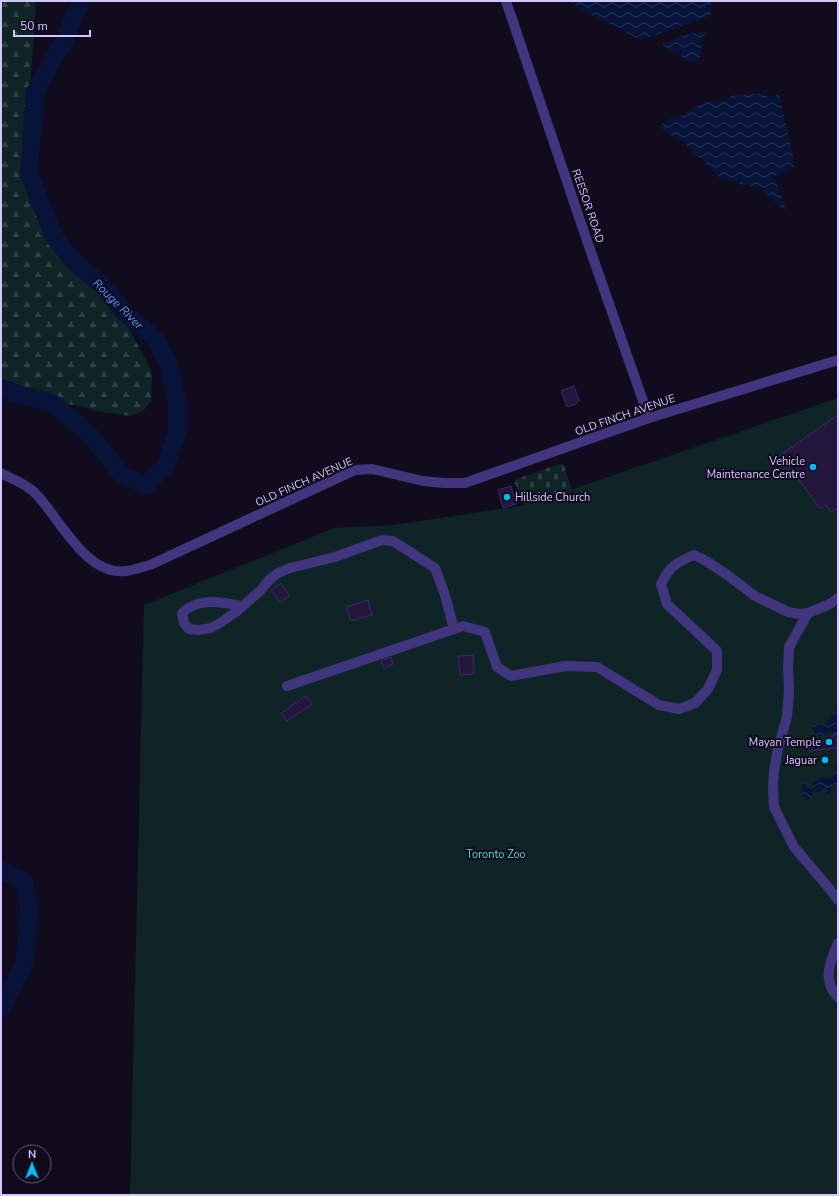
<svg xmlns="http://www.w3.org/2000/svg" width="839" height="1196" font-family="'Nunito Sans',sans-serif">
<defs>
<pattern id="forest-firs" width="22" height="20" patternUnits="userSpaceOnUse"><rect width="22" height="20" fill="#0e2427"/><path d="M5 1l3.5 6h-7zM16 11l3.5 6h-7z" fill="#304247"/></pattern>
<pattern id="cemetery-stones" width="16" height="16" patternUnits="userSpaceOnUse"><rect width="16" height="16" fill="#0e2427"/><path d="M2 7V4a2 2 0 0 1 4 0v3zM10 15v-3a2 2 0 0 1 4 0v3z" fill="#304247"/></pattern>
<pattern id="water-waves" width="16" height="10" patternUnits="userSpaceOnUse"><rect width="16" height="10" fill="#081339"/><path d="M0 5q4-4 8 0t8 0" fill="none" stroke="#2b3457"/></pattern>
</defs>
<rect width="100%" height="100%" fill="#100b1d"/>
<!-- forest -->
<path fill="url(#forest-firs)" d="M 1,1 L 36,1 L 24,177 L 48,229 L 127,325 L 152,372 L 151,401 L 143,411 L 131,416 L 103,412 L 59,402 L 1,378 Z"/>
<!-- cemetery -->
<path fill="url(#cemetery-stones)" d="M 563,463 L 580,513 L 532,529 L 514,480 Z"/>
<!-- park -->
<path fill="#0e2427" d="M 838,398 L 838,1195 L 130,1195 L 144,605 L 334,528 L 394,525 L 526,505 Z"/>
<!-- water -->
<path fill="url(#water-waves)" d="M 569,1 L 711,1 L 711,16 L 641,40 L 580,9 Z
M 707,30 L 701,41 L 701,54 L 697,62 L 684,60 L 680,53 L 668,50 L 662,44 L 683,36 Z
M 752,94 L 762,94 L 769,97 L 779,94 L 793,155 L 794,169 L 774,176 L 787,212 L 760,189 L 720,178 L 685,144 L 664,131 L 659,126 L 669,119 L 684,115 L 691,109 L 702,103 L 726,100 L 731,96 Z
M 838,709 L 838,724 L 836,725 L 838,732 L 834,735 L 830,730 L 822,736 L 815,734 L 813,729 L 814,724 L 824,726 Z
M 836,766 L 838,766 L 838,785 L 832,785 L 830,793 L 826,794 L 828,790 L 825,788 L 819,792 L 813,791 L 811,792 L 813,795 L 808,799 L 802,797 L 802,782 L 806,782 L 806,786 L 809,789 L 812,788 L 813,782 L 820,778 L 832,777 L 837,771 L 835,768 Z"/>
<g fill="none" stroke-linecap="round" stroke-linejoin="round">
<!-- river -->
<path stroke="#081339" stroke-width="18" d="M 1,389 L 54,404 L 93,438 L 122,475 L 146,485 L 165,466 L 177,433 L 177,400 L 168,364 L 156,340 L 124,312 L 101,284 L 75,263 L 54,237 L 29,173 L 35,92 L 65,39 L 81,1
M 1,870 L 24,881 L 29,909 L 24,963 L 1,1009"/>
</g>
<!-- building -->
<path fill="#24173e" stroke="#3e296a" d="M 574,386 L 579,400 L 576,404 L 567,407 L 561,391 Z
M 838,415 L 838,508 L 831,512 L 826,505 L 820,509 L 795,474 L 793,476 L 779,456 Z
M 511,486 L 516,504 L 503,508 L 498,490 Z
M 281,583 L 290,596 L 280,602 L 271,590 Z
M 368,600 L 372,615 L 351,621 L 346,607 Z
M 473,655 L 474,674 L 460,675 L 458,656 Z
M 391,657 L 393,664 L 384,668 L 381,661 Z
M 306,696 L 312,704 L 287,721 L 281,713 Z
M 838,732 L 838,748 L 809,751 L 809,742 L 825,742 Z"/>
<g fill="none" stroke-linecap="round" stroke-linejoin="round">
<!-- minor -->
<path stroke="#41357d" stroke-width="10" d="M 506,1 L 585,235 L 649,418
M 1,473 C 10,478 28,485 35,493 C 60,518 85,576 126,571 C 134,570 142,567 150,565 L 355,470 L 372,469 L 423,481 L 444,483 L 465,483 L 649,418 L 838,360
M 838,598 L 830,604 L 808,613 L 789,647 L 788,669 L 789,691 L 787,717 L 778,748 L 774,771 L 773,787 L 774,807 L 794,847 L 828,887 L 838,900
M 242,606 C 222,602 198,597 182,613 L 184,623 L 189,629 L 198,630 L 211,628 L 220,623 L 236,612 L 261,590 L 269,580 L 278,573 L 290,568 L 335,557 L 382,540 L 393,541 L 435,568 L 445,595 L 454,629
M 287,686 L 463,626 L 485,632 L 497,667 L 511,676 L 565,666 L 597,667 L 659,705 L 679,709 L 695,703 L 708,689 L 717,670 L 717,651 L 667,604 L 661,584 C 669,567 677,562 694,555 L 706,561 L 726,574 L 755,596 L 788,612 L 799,614 L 808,613
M 838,943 C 832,958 824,974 832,989 C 834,992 835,995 838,997"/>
</g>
<!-- markers -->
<g fill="#00baf2" stroke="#100b1d" stroke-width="1.5">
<circle cx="813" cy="467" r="4"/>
<circle cx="507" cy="497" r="4"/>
<circle cx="829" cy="742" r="4"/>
<circle cx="825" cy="760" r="4"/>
</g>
<g text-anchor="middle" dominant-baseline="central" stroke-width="4" stroke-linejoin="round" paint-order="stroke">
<!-- street labels -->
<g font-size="11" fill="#d4c7ff" stroke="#100b1d">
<text transform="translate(588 206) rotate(71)">REESOR ROAD</text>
<text transform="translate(625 415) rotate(-19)">OLD FINCH AVENUE</text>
<text transform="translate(304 482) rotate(-24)">OLD FINCH AVENUE</text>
</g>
<!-- poi labels -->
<g font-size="11" fill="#d4c7ff" stroke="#100b1d" text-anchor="end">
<text x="805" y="461">Vehicle<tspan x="805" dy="13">Maintenance Centre</tspan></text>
<text x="515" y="497" text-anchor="start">Hillside Church</text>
<text x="821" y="742">Mayan Temple</text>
<text x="817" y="760">Jaguar</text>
</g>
<!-- park labels -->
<g font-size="11" fill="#52dfce" stroke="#100b1d">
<text x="496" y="854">Toronto Zoo</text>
</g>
<!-- water labels -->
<g font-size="12" font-style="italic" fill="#559aff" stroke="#100b1d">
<text transform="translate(118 304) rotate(45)">Rouge River</text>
</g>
</g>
<!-- border -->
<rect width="839" height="1196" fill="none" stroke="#d4c7ff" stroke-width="4"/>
<!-- north arrow -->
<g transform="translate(32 1164)"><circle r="19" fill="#100b1d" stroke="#5e5677"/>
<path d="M0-3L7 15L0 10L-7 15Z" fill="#00baf2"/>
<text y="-6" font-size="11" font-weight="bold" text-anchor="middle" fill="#d4c7ff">N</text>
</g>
<!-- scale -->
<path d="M14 30v6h76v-6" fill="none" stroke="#d4c7ff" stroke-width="2"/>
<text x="20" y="30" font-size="12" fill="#d4c7ff" stroke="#100b1d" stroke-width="3" paint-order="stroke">50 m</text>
</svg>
